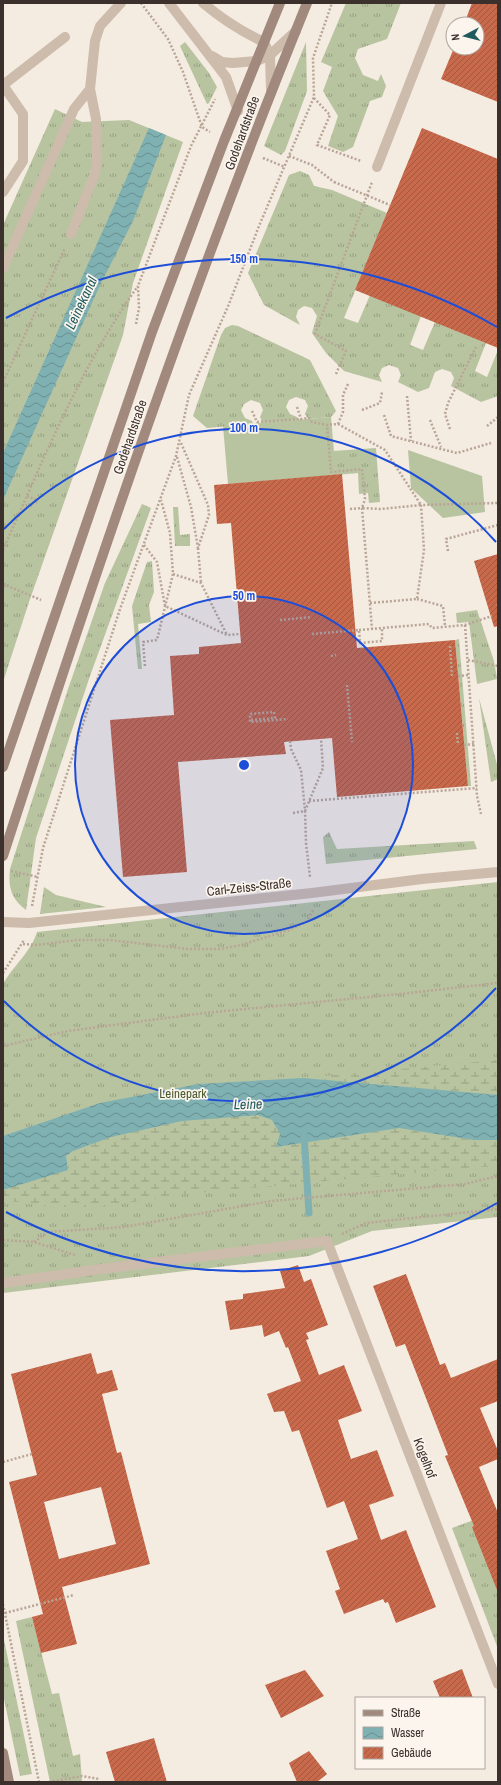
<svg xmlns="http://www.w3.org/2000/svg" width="501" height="1785" font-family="'Archivo Narrow',sans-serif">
<defs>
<pattern id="grass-tufts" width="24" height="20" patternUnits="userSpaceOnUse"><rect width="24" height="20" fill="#b8c4a0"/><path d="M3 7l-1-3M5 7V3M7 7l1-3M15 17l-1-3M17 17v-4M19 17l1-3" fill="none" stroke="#97a083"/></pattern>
<pattern id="wetland-marsh" width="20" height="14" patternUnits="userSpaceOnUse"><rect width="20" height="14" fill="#b8c4a0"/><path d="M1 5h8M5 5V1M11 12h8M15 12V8" fill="none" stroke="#97a083"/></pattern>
<pattern id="water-waves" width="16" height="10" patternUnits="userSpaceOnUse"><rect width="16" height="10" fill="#7fb0b2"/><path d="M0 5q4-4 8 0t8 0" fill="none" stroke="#699091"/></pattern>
<pattern id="building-hatch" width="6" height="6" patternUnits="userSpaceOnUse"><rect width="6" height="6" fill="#c8694b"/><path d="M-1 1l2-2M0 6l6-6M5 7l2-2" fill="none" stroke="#a4573f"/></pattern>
</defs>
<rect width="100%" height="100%" fill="#f4ebe1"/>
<!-- grass -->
<path fill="url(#grass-tufts)" d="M 346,3 L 401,3 L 387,39 L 358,49 L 355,58 L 363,75 L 378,81 L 381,74 L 386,86 L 382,97 L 370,101 L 353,147 L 343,152 L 328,146 L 338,116 L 323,91 L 332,67 L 321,62 Z
M 185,42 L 209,73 L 217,87 L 209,103 L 207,104 L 180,46 Z
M 306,42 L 307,91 L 285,151 L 281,155 L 264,146 Z
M 55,109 L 82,122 L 129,120 L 183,142 L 133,283 L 123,335 L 29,602 L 3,682 L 3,225 Z
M 300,171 L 309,175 L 314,186 L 332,190 L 387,213 L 344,318 L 358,323 L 370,295 L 421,316 L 410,345 L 423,350 L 435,322 L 486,343 L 475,371 L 487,377 L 498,350 L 498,396 L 481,402 L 451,386 L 454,378 L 451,372 L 442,369 L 435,372 L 429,388 L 418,392 L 398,382 L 401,375 L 398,368 L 389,365 L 382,368 L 379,375 L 382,382 L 344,371 L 326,353 L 312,333 L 317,316 L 312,308 L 304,306 L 298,310 L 296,317 L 300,325 L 264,305 L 248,273 L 289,175 Z
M 232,325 L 238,326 L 310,360 L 336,411 L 331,417 L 308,419 L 305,414 L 308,406 L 305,400 L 296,397 L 289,400 L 286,407 L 290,414 L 297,417 L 298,420 L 263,423 L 260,417 L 263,410 L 260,403 L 251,400 L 244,404 L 241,410 L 245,418 L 252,421 L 253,424 L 207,428 L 193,416 L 221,335 L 225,328 Z
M 376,448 L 380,502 L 369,503 L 368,493 L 359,494 L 358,473 L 336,475 L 333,451 Z
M 142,504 L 151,508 L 90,676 L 36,838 L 26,910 C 11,899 8,887 10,869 L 68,689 L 105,583 Z
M 173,507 L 178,507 L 180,535 L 190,534 L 190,546 L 175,546 Z
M 152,561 L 154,592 L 149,605 L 151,622 L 138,624 L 142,669 L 138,669 L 132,606 L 147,562 Z
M 477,610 L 494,661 L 497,679 L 477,684 L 469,622 L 457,623 L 456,613 Z
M 459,639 L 471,786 L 468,786 L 455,640 Z
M 479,698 L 498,768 L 498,779 L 491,782 Z
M 329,832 L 337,849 L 474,841 L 477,849 L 326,864 L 323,837 Z
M 498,882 L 498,1217 L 372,1231 L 309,1256 L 3,1293 L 3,984 C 13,966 31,952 37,932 Z
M 44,887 L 56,895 L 106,907 L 40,914 Z
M 498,1511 L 498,1649 L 452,1528 Z
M 32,1617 L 52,1694 L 59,1693 L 73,1756 L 80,1754 L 82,1782 L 50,1782 L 16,1621 Z
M 3,1635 L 32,1774 L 20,1776 L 3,1694 Z"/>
<!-- wetland -->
<path fill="url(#wetland-marsh)" d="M 498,1060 L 498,1095 L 303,1078 Z
M 258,1115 L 272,1120 L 280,1134 L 276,1147 L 399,1128 L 474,1140 L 498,1140 L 498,1165 L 186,1194 L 100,1207 L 53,1207 L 3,1200 L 3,1190 L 68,1170 L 66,1156 L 73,1151 L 111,1137 L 182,1121 Z"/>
<!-- garden -->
<path fill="#b8c4a0" d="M 331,417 L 336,475 L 228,484 L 223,426 Z
M 408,450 L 482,476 L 485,512 L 443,518 L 411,488 Z"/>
<!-- water -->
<path fill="url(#water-waves)" d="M 149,128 L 166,135 L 133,221 L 101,283 L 3,500 L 3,453 Z
M 303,1078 L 498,1095 L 498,1140 L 474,1140 L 399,1128 L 276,1147 L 280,1134 L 272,1120 L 258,1115 L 182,1121 L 111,1137 L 73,1151 L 66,1156 L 68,1170 L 3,1190 L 3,1136 L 100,1103 L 199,1084 Z"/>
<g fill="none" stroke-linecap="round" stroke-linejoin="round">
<!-- stream -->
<path stroke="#7fb0b2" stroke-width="7" d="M 304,1135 L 309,1213"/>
</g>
<!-- building -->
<path fill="url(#building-hatch)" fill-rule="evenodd" d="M 472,3 L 498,3 L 498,102 L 441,79 L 454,48 L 477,48 L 477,24 L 464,24 Z
M 422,128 L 498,159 L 498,348 L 355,290 Z
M 342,474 L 357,648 L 455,640 L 468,786 L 337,797 L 332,738 L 284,742 L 286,754 L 178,762 L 187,872 L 123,877 L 110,720 L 174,715 L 170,656 L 199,654 L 199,647 L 241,643 L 231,523 L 217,524 L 214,485 Z
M 498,554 L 498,626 L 494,627 L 474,561 Z
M 298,1265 L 304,1282 L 311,1279 L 328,1325 L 306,1333 L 309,1339 L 306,1340 L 319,1375 L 344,1365 L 362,1411 L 338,1420 L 351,1459 L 377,1450 L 394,1496 L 369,1505 L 381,1540 L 406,1530 L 436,1607 L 396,1623 L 388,1602 L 385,1603 L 383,1599 L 344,1614 L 335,1591 L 340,1589 L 326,1551 L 358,1539 L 344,1501 L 327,1508 L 299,1430 L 292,1432 L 284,1411 L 274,1412 L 267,1394 L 301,1381 L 288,1347 L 286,1348 L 279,1331 L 264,1337 L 262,1325 L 230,1330 L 225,1301 L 243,1299 L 243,1294 L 285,1288 L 280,1271 Z
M 406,1274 L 440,1365 L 445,1363 L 451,1378 L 498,1359 L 498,1401 L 480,1408 L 498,1451 L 498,1459 L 479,1467 L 498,1513 L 498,1590 L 497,1590 L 472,1527 L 474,1526 L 445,1456 L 448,1455 L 405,1344 L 396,1347 L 373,1286 Z
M 91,1353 L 97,1374 L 112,1370 L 118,1390 L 102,1394 L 117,1453 L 121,1452 L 150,1564 L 62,1587 L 77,1644 L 41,1653 L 32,1617 L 43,1614 L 9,1482 L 37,1475 L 11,1374 ZM 101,1487 L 116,1544 L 59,1559 L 44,1502 Z
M 462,1669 L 473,1698 L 440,1698 L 433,1681 Z
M 305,1670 L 324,1696 L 281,1718 L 265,1685 Z
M 154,1738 L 167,1782 L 115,1782 L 106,1752 Z
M 309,1751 L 327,1774 L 317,1782 L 297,1782 L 289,1763 Z"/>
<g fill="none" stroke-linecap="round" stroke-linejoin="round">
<!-- path -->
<path stroke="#b9a596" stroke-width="2.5" stroke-dasharray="2 2" stroke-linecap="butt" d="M 141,3 L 168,39 L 183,72 L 202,127 L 210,132
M 314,98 L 330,115 L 317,145 L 361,161
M 289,156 L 312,165 L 334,182
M 263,158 L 285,167
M 136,324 L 139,308 L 138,286 L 191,146 L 215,99
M 336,374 L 346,351 L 315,334 L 372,182
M 3,382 L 65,248
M 407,396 L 411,441
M 297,407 L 301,419 L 309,418 L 312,422 L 327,425 L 338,424 L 385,450 L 421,505 L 381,509 L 362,508 L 365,499 L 362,469 L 331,472 L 327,425
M 362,410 L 380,403 L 382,392
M 252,411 L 257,422 L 301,419
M 384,415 L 391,436 L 457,453 L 491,443
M 430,420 L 441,447
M 338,424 L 343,412 L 343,395 L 348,384
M 487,426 L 498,417
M 450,429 L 445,414 L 448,403 L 476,347
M 177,457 L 191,507 L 198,548 L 209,515 L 208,505 L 181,443
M 27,496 L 37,500 L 36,503
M 350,509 L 362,508 L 372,629
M 144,545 L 157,562 L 165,606 L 227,635 L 240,634
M 198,548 L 201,583
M 3,550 C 43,460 81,366 138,286
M 448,551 L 446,539 L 498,525
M 173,574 L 201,583 L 227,635
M 3,584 L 41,600
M 417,599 L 443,606 L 445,626
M 370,603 L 417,599 L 424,550 L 421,505 L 498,503
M 497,606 L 498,605
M 280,620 L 312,617
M 465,625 L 477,796 L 481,814
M 359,630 L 429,624 L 432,628 L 465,625 L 492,616
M 312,634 L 359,630 L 360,643 L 382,641 L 382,628
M 450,646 L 452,676
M 331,656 L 336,655
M 468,660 L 498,666
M 145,666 L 143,642 L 157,640 L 173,574 L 170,533 L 161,500
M 458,676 L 469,675
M 347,685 L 352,742
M 251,720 L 275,718 L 274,712 L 250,714 L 250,722 L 288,719
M 457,733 L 458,745
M 290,741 L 291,749 L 301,770 L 305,810
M 464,745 L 474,744
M 309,801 L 477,788
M 305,811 L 323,768 L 321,739
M 293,813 L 305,811 L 306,843 L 310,877
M 11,871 L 38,877
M 32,906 L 43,848 L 120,609 L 176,456 L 189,395 L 229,304 L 259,226 L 314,97 L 313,58 L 332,3
M 23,944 L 37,945 L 77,940 L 110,940 L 188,949 L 221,949 L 241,945 L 289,930 L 306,922 L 314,909
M 3,973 L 24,940
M 3,1046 L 68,1031 L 204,1013 L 400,994 L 498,983
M 488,1209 L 498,1205
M 342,1234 L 366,1223 L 498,1209
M 3,1240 L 34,1242 L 75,1255
M 34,1242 L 48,1232 L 124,1227 L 271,1201 L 465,1184 L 498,1176
M 3,1462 L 32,1454
M 3,1604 L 39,1782
M 5,1613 L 74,1595
M 49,1782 L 82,1776 L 99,1779"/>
<!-- lane -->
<path stroke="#cdbbac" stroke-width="10" d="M 377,167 L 441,3
M 3,192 L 23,161 L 23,114 L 3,85 L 65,37
M 71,234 L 94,176 L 97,163 L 96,119 L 90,89 L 95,41 L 100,26 L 121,3
M 3,268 L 74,109 L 90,89
M 3,1283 L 101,1269 L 327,1241"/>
<!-- street -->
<path stroke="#cdbbac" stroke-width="10" d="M 169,3 L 226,77 L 238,111
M 203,3 C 222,19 242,32 264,42 L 270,55 L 271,90
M 212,56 L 222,62 L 233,63 L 257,61 L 270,55 L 296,31
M 3,922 L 29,923 L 312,893 L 422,879 L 498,872
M 327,1241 L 498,1684"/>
<!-- secondary -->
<path stroke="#a18a7d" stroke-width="10" d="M 3,767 L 152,332 L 224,141 L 280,3
M 3,856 C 96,569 193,283 307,3
M 3,1753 L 9,1782"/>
<!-- path-bridge -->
<path stroke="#b9a596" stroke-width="2.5" stroke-dasharray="2 2" stroke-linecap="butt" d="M 334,182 L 390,205"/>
</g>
<!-- distance rings -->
<circle cx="244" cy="765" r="169" fill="#1d4ed8" fill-opacity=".12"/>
<g fill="none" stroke="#1d4ed8" stroke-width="2">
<circle cx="244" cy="765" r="169"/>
<path d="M496 988A337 337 0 0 1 4 1001M4 529A337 337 0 0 1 496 542"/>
<path d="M497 1203A506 506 0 0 1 6 1212M6 318A506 506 0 0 1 497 327"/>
</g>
<g text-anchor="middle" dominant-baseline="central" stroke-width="3.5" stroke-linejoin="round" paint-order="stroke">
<!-- street labels -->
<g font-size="13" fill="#3b302b" stroke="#fbf5ee">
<text transform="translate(242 133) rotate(-70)">Godehardstraße</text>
<text transform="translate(130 437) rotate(-71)">Godehardstraße</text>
<text transform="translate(249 887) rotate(-6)">Carl-Zeiss-Straße</text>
<text transform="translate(425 1458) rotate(69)">Kogelhof</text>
</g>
<!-- park labels -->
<g font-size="13" fill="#4a5a2e" stroke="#fbf5ee">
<text x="183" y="1093">Leinepark</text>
</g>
<!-- water labels -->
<g font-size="14" font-style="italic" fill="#1f5a5e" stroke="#fbf5ee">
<text transform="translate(81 303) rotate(-65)">Leinekanal</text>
<text transform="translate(248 1104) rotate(-1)">Leine</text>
</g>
</g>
<circle cx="244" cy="765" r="6" fill="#1d4ed8" stroke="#fbf5ee" stroke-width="2"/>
<g font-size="12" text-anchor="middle" font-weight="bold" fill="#1d4ed8" stroke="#fbf5ee" stroke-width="3.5" stroke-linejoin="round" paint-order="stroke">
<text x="244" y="263">150 m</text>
<text x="244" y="432">100 m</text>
<text x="244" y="600">50 m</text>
</g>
<!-- border -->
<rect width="501" height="1785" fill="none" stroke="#3b302b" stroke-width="8"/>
<!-- legend -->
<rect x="355" y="1697" width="130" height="72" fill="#fbf5ee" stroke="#aea6a0"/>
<rect x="363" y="1710" width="20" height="6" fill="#a18a7d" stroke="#aea6a0"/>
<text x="391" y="1717" font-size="12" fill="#3b302b">Straße</text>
<rect x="363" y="1727" width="20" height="12" fill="url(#water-waves)" stroke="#aea6a0"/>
<text x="391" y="1737" font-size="12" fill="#3b302b">Wasser</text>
<rect x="363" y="1747" width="20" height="12" fill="url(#building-hatch)" stroke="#aea6a0"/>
<text x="391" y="1757" font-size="12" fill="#3b302b">Gebäude</text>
<!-- north arrow -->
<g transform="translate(465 36) rotate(263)"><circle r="19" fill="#fbf5ee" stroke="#aea6a0"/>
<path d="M0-3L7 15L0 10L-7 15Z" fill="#1f5a5e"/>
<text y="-6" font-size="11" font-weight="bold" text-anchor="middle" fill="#3b302b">N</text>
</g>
</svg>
